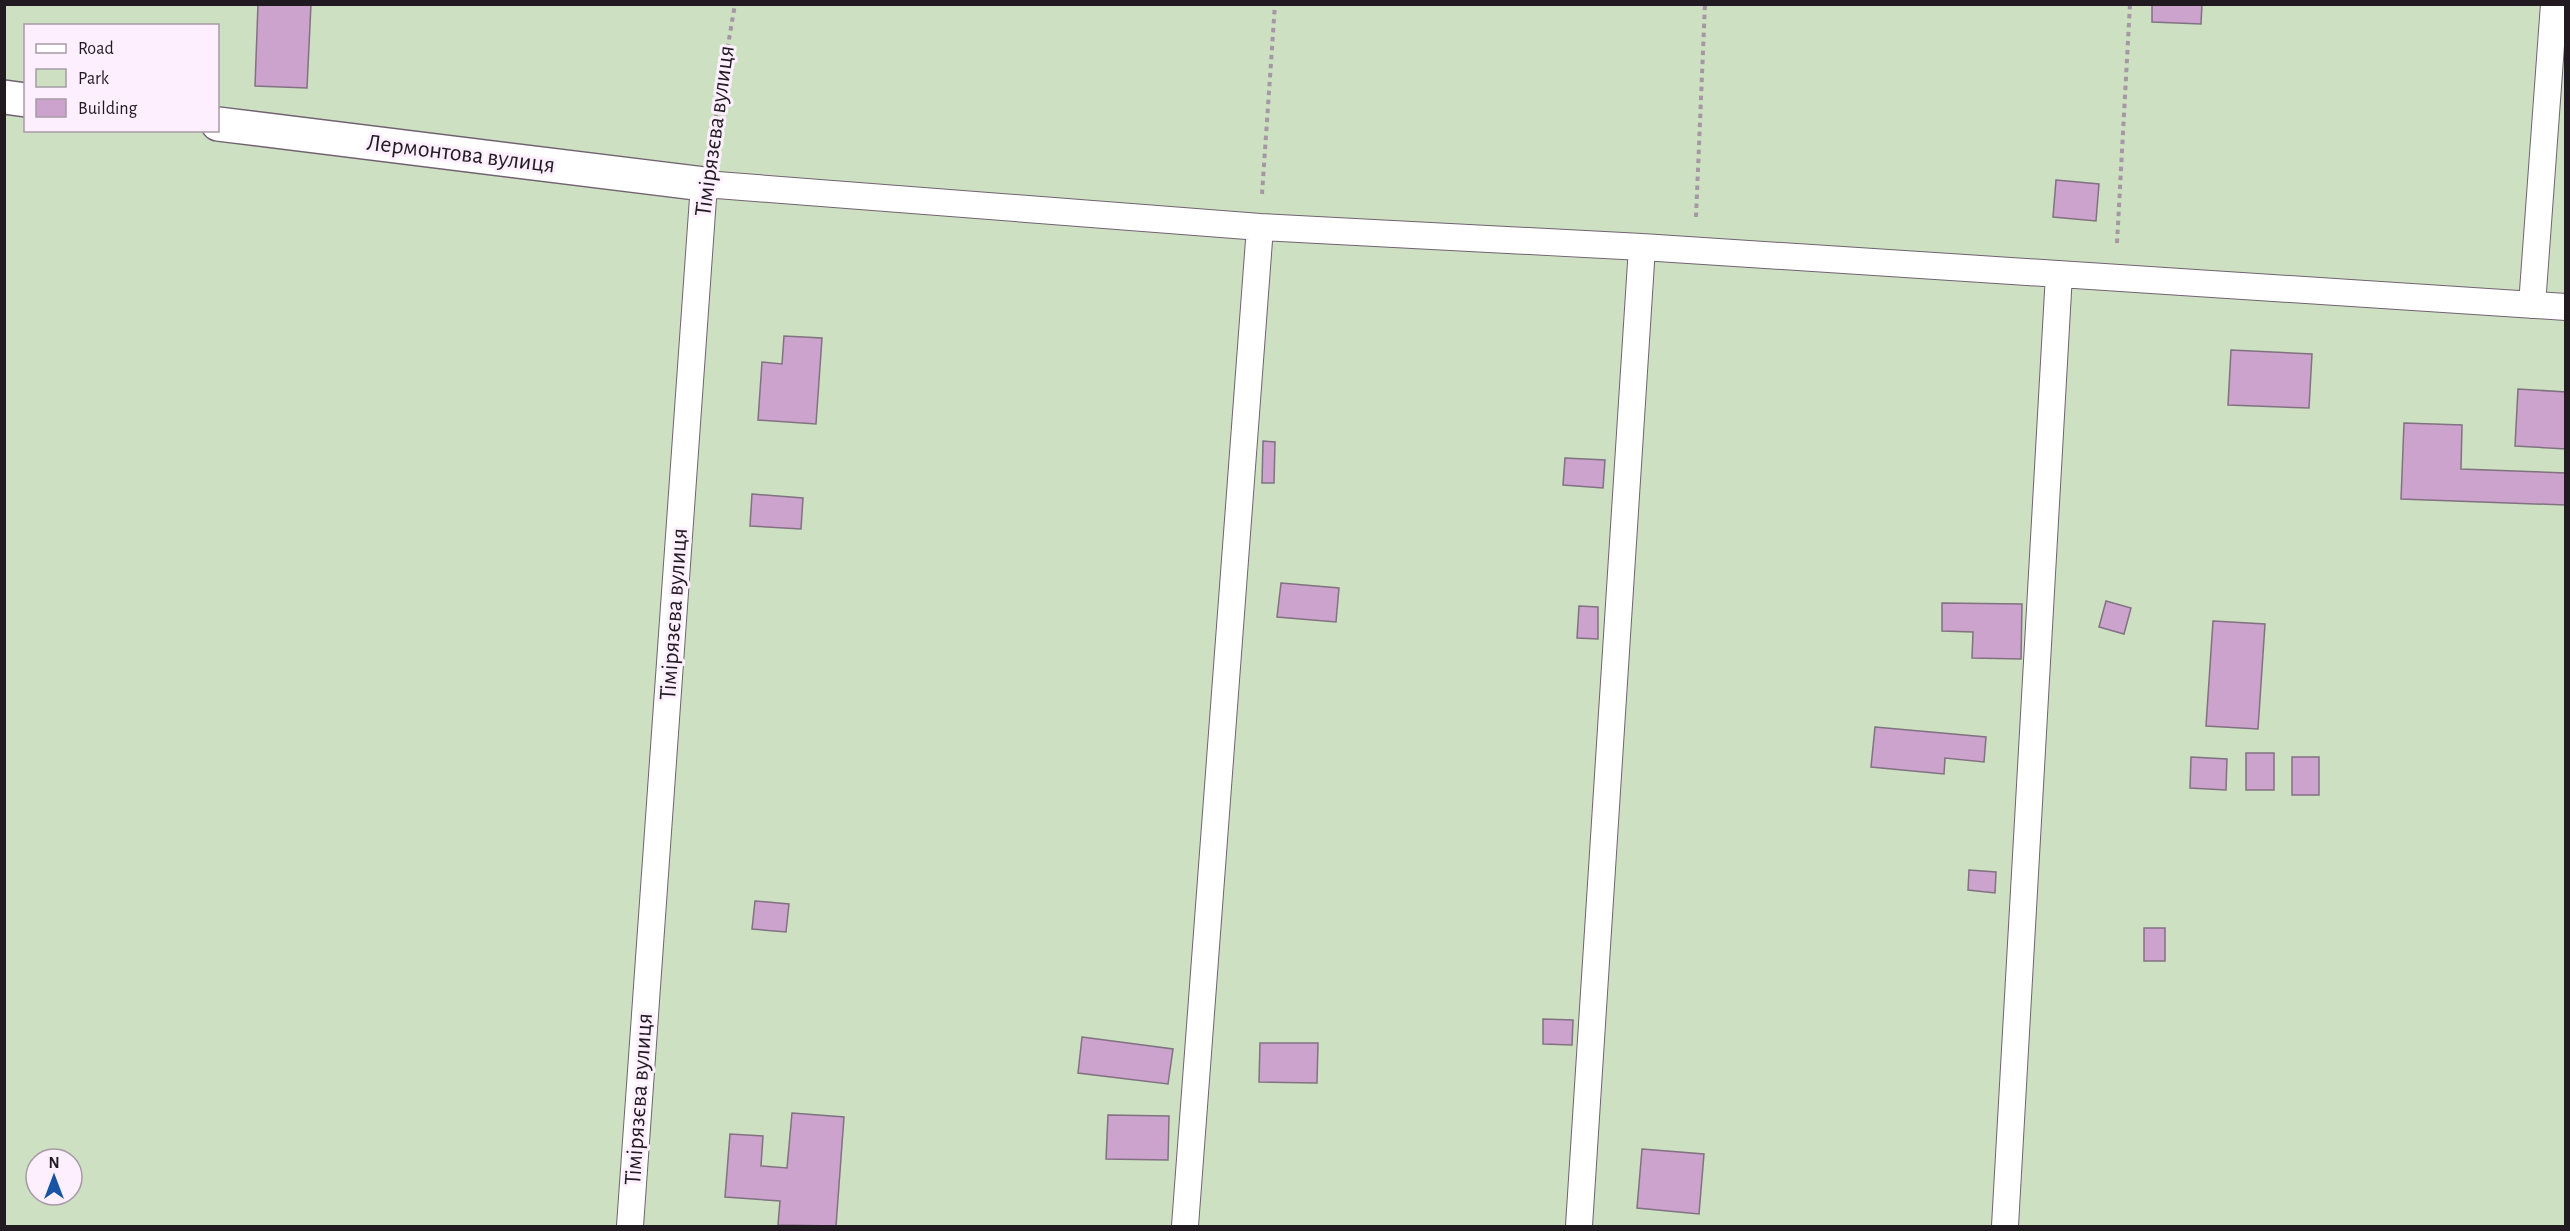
<svg xmlns="http://www.w3.org/2000/svg" width="2570" height="1231" font-family="'Alegreya Sans',sans-serif">
<rect width="100%" height="100%" fill="#f3e1f2"/>
<!-- green -->
<path fill="#cde0c2" fill-rule="evenodd" d="M 5,5 L 2565,5 L 2565,1226 L 5,1226 ZM 26,26 L 218,26 L 218,130 L 26,130 ZM 36,1159 L 72,1159 L 72,1195 L 36,1195 Z"/>
<!-- building -->
<path fill="#cca3cc" stroke="#817281" stroke-width="1.5" d="M 258,4 L 311,4 L 307,88 L 255,86 Z
M 2152,4 L 2202,4 L 2201,24 L 2152,22 Z
M 2056,180 L 2099,184 L 2096,221 L 2053,217 Z
M 784,336 L 822,338 L 816,424 L 758,420 L 762,362 L 782,364 Z
M 2231,350 L 2312,354 L 2309,408 L 2228,405 Z
M 2518,389 L 2566,392 L 2566,449 L 2515,446 Z
M 2404,423 L 2462,425 L 2461,469 L 2566,473 L 2566,505 L 2401,499 Z
M 1263,441 L 1275,442 L 1274,483 L 1262,483 Z
M 1565,458 L 1605,460 L 1603,488 L 1563,485 Z
M 752,494 L 803,498 L 801,529 L 750,526 Z
M 1281,583 L 1339,588 L 1336,622 L 1277,617 Z
M 2106,601 L 2131,608 L 2124,634 L 2099,627 Z
M 1942,603 L 2022,604 L 2021,659 L 1972,658 L 1973,632 L 1942,631 Z
M 1579,606 L 1598,607 L 1598,639 L 1577,638 Z
M 2213,621 L 2265,624 L 2258,729 L 2206,726 Z
M 1875,727 L 1986,737 L 1984,762 L 1945,758 L 1944,774 L 1871,767 Z
M 2246,753 L 2274,753 L 2274,790 L 2246,790 Z
M 2191,757 L 2227,759 L 2226,790 L 2190,788 Z
M 2292,757 L 2319,757 L 2319,795 L 2292,795 Z
M 1969,870 L 1996,872 L 1995,893 L 1968,890 Z
M 755,901 L 789,904 L 786,932 L 752,929 Z
M 2144,928 L 2165,928 L 2165,961 L 2144,961 Z
M 1543,1019 L 1573,1020 L 1572,1045 L 1543,1044 Z
M 1082,1037 L 1173,1049 L 1168,1084 L 1078,1073 Z
M 1260,1043 L 1318,1043 L 1317,1083 L 1259,1082 Z
M 792,1113 L 844,1117 L 836,1226 L 778,1225 L 780,1201 L 725,1197 L 730,1134 L 763,1136 L 761,1166 L 787,1168 Z
M 1108,1115 L 1169,1116 L 1168,1160 L 1106,1159 Z
M 1642,1149 L 1704,1154 L 1699,1214 L 1637,1208 Z"/>
<g fill="none" stroke-linecap="round" stroke-linejoin="round">
<!-- service casing -->
<g stroke="#716171" stroke-width="28">
<path id="service" d="M 2532,305 L 2554,4
M 630,1226 L 704,184 L 1260,227 L 1642,247 L 2566,307
M 1185,1226 L 1260,227
M 1579,1226 L 1642,247
M 2005,1226 L 2059,274"/>
</g>
<!-- minor casing -->
<g stroke="#716171" stroke-width="36">
<path id="minor" d="M 4,97 L 26,100
M 218,124 L 704,184"/>
</g>
<!-- path -->
<path stroke="#a597a4" stroke-width="4" stroke-dasharray="4.5 4.5" stroke-linecap="butt" d="M 711,146 L 735,4
M 1262,194 L 1275,4
M 1696,217 L 1705,4
M 2117,243 L 2130,4"/>
<!-- service -->
<use href="#service" stroke="#fff" stroke-width="26"/>
<!-- minor -->
<use href="#minor" stroke="#fff" stroke-width="33"/>
</g>
<g text-anchor="middle" dominant-baseline="central" stroke-width="6" stroke-linejoin="round" paint-order="stroke">
<!-- street labels -->
<g font-size="24" fill="#211b21" stroke="#feeffe">
<text transform="translate(715 131) rotate(-82)">Тімірязєва вулиця</text>
<text transform="translate(461 154) rotate(7)">Лермонтова вулиця</text>
<text transform="translate(674 614) rotate(-86)">Тімірязєва вулиця</text>
<text transform="translate(639 1099) rotate(-86)">Тімірязєва вулиця</text>
</g>
</g>
<!-- border -->
<rect width="2570" height="1231" fill="none" stroke="#211b21" stroke-width="12"/>
<!-- legend -->
<rect x="24" y="24" width="195" height="108" fill="#feeffe" stroke="#a69aa6" stroke-width="1.5"/>
<rect x="36" y="44" width="30" height="9" fill="#ffffff" stroke="#a69aa6" stroke-width="1.5"/>
<text x="78" y="54" font-size="18" fill="#211b21">Road</text>
<rect x="36" y="69" width="30" height="18" fill="#cde0c2" stroke="#a69aa6" stroke-width="1.5"/>
<text x="78" y="84" font-size="18" fill="#211b21">Park</text>
<rect x="36" y="99" width="30" height="18" fill="#cca3cc" stroke="#a69aa6" stroke-width="1.5"/>
<text x="78" y="114" font-size="18" fill="#211b21">Building</text>
<!-- north arrow -->
<g transform="translate(54 1177)"><circle r="28" fill="#feeffe" stroke="#a69aa6" stroke-width="1.5"/>
<path d="M0-4.5L10 22L0 15L-10 22Z" fill="#1853a4"/>
<text y="-9" font-size="16" font-weight="bold" text-anchor="middle" fill="#211b21">N</text>
</g>
</svg>
